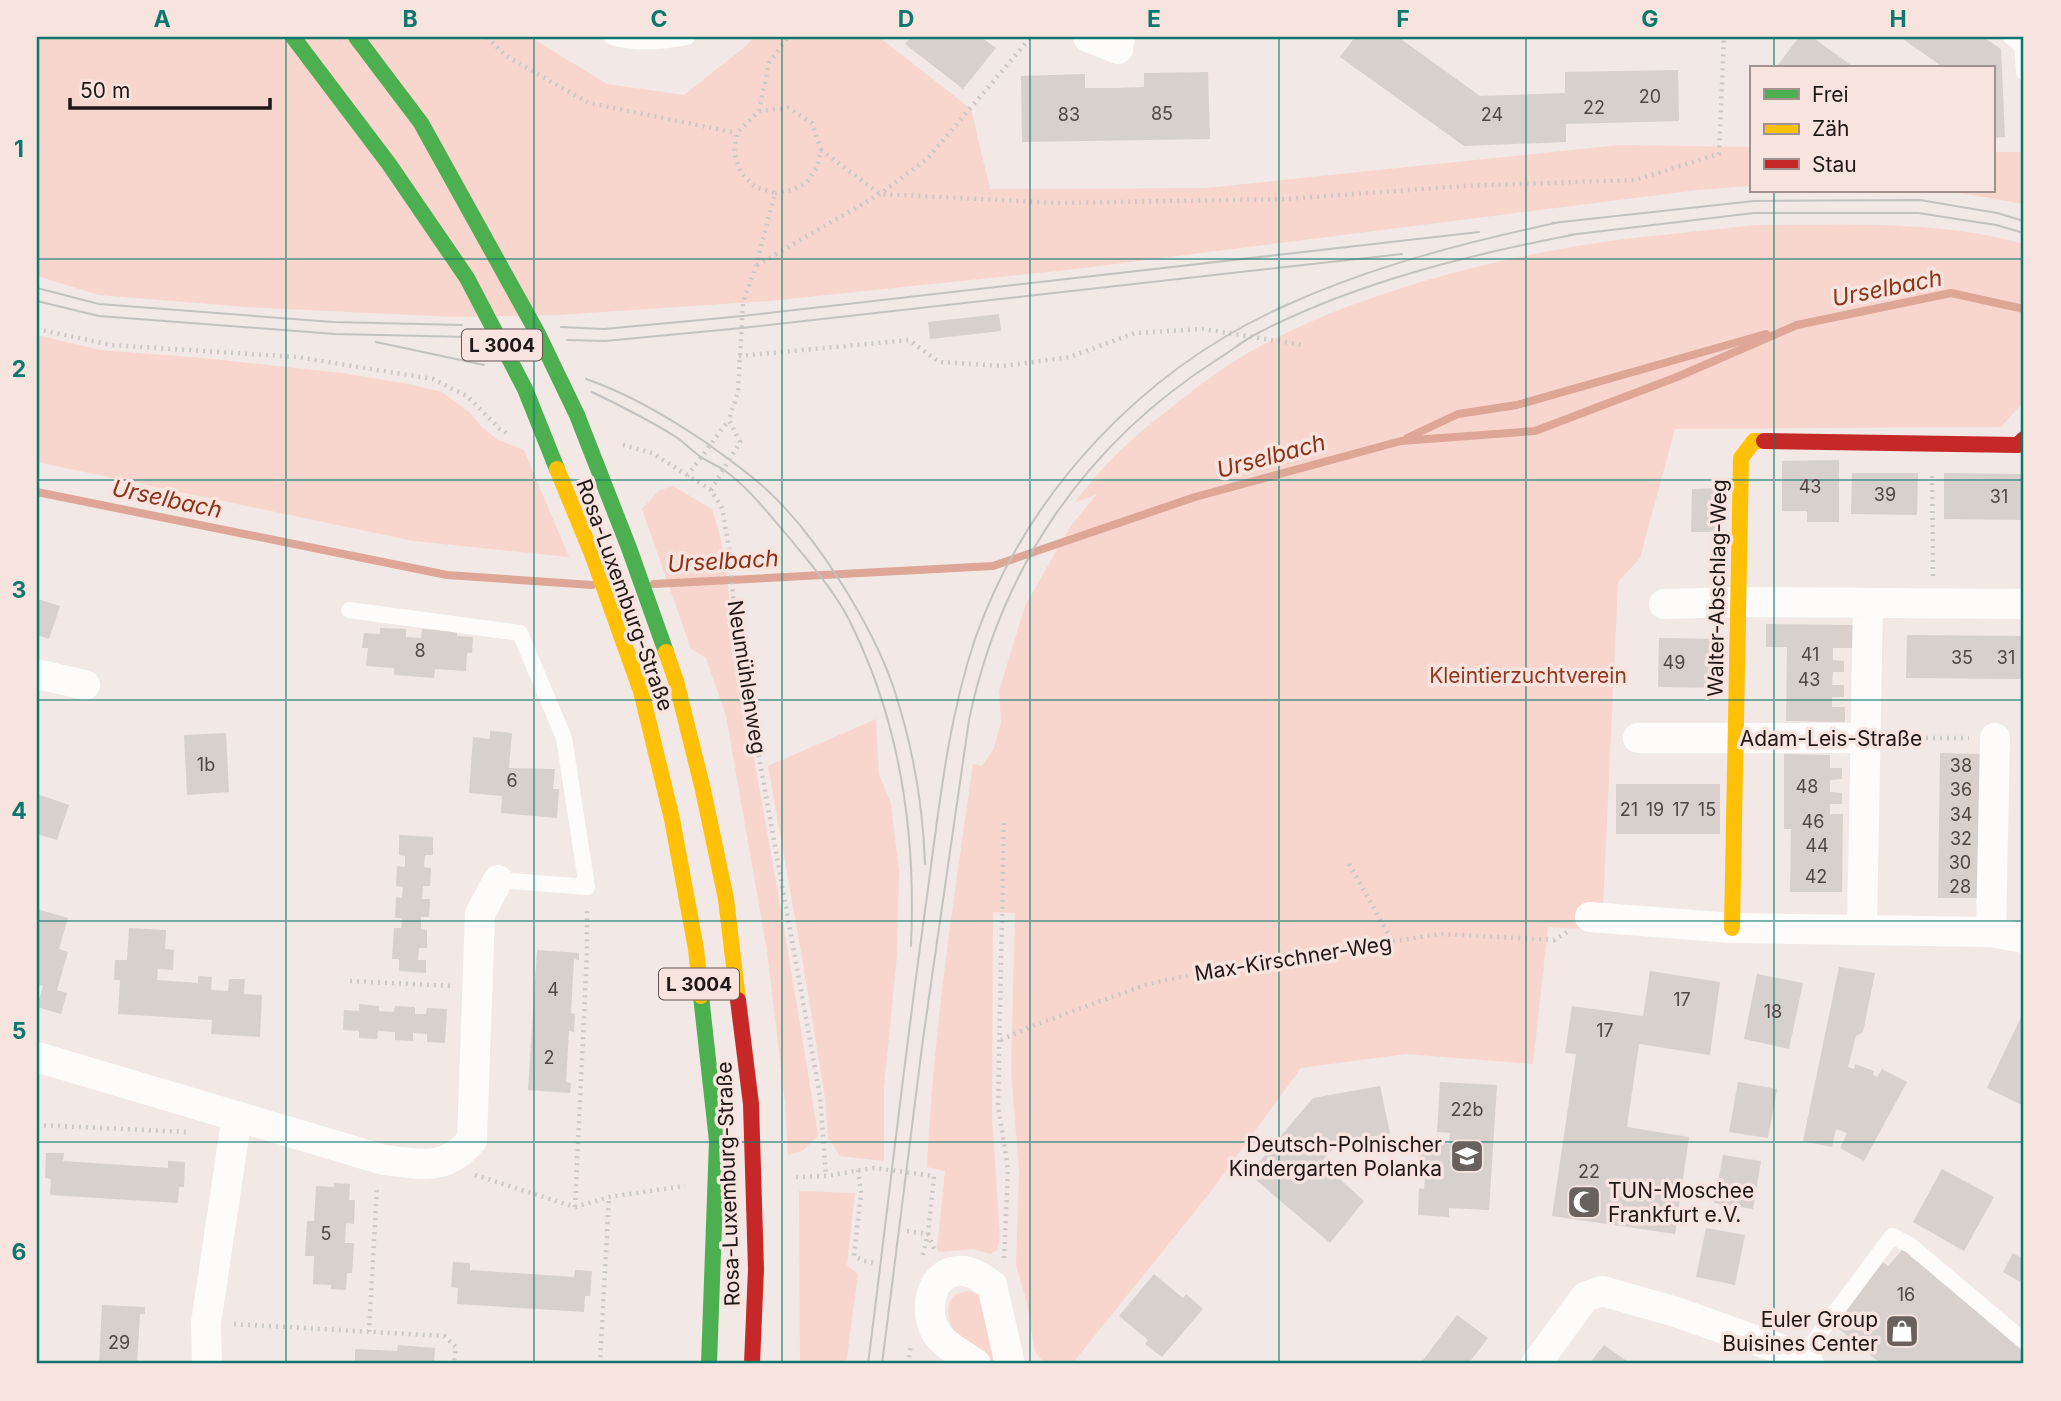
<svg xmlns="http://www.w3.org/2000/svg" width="2061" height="1401" font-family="Inter,sans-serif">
<rect width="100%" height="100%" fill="#f2e8e5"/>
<!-- green -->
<path fill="#f8d6cd" d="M 37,37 L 530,37 L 607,84 L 684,95 L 747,45 L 754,37 L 879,37 L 971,109 L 990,189 L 1206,188 L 1620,145 L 1751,147 L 1751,186 L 1698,190 L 1067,270 L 769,301 L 558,315 L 456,317 L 246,307 L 99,295 L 37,276 Z
M 1993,152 L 2024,152 L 2024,204 L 1948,191 L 1993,191 Z
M 1756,225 C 1846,225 1937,220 2024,244 L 2024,401 L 2001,427 L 1675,429 L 1640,558 L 1618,582 L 1602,930 L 1548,927 L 1533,1064 L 1406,1054 L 1301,1068 L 1212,1190 L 1072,1364 L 1045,1364 L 1035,1352 L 1027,1303 L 1016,1265 L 1019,1171 L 1011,1070 L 1015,913 L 993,912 L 992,1116 L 1000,1237 L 997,1250 L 990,1254 L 973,1249 L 939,1252 L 937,1248 L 945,1171 L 927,1167 C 933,1032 954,898 973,764 L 982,766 L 994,748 L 1001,722 L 999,691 L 1025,606 L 1070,527 L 1097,494 L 1074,503 C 1106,462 1131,438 1172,407 C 1201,384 1231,361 1264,344 C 1357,295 1473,264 1577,246 C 1636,236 1697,232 1756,225 Z
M 37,335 L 100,350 L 203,358 L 342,373 L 409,384 L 442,392 L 469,412 L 482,427 L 498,440 L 524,450 L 569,557 L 414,541 L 37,462 Z
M 673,486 L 712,509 C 730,559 729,622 739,676 C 767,829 794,982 818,1136 L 802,1151 L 788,1155 L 785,1102 L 767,951 L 726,716 L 706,658 L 691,649 L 642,509 L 658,491 Z
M 876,719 L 879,774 L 891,804 L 899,871 L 897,955 L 884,1087 L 884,1161 L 840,1156 L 828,1137 L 825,1098 L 803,963 L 768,766 Z
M 799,1191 L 855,1193 L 847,1265 L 858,1274 L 846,1364 L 800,1364 Z
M 970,1291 L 980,1296 L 993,1360 L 991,1364 L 986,1364 C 970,1349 944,1331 949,1305 C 952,1294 959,1292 970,1291 Z"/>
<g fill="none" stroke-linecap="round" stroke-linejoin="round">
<!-- stream -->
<path stroke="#dda696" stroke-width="8" d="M 1407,438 L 1458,414 L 1517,405 L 1766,334
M 37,492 L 447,575 L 592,585
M 654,584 L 993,566 L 1195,497 L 1401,441 L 1535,431 L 1677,377 L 1797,325 L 1951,293 L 2024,309"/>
</g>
<!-- building -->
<path fill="#d7d0cd" d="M 911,37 L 981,37 L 996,48 L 963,89 L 905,44 Z
M 1355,37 L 1398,37 L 1480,96 L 1565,93 L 1565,72 L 1678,70 L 1679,121 L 1566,124 L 1566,142 L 1464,146 L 1340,57 Z
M 1799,37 L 1812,37 L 1855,68 L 1781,68 L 1777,66 Z
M 1900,37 L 1983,37 L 2001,49 L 2005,137 L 1993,138 L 1993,68 L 1944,68 Z
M 1208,72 L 1210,139 L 1022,142 L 1021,76 L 1085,74 L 1085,88 L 1115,88 L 1144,87 L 1144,73 Z
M 999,314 L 1001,331 L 930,339 L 928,322 Z
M 1839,460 L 1839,522 L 1807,522 L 1807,511 L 1782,511 L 1782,461 Z
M 1852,473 L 1918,473 L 1917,515 L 1851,514 Z
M 1944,473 L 2024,474 L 2024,520 L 1944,519 Z
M 1722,488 L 1722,532 L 1691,532 L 1692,489 Z
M 37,599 L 60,606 L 49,639 L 37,635 Z
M 1766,624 L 1861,625 L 1861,648 L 1833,648 L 1833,660 L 1844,661 L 1844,672 L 1833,672 L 1832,685 L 1844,685 L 1844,697 L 1832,697 L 1832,707 L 1845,707 L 1845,722 L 1786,721 L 1787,647 L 1766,647 Z
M 380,628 L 406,629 L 406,637 L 421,638 L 422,629 L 457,631 L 457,636 L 473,637 L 472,653 L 467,653 L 466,671 L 435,669 L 434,678 L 394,675 L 394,668 L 366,666 L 368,648 L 362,648 L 364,633 L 380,634 Z
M 1907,635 L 2024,636 L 2024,679 L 1906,678 Z
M 1659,638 L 1720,639 L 1719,688 L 1658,687 Z
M 490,731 L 512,733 L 509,768 L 555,769 L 553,789 L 559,789 L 557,818 L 501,813 L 502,796 L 469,793 L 473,737 L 490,739 Z
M 226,733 L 229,792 L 187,795 L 184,735 Z
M 1940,753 L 1984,754 L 1982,898 L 1938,898 Z
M 1784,754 L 1830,755 L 1830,768 L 1842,768 L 1842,779 L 1830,780 L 1830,792 L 1842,793 L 1842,804 L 1830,804 L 1830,814 L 1843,814 L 1842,892 L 1790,892 L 1791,829 L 1784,829 Z
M 1616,784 L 1720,784 L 1720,834 L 1616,834 Z
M 37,794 L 69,805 L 57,840 L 37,834 Z
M 399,835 L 433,837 L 433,855 L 425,855 L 424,867 L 431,868 L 430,886 L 423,886 L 422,899 L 430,899 L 429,917 L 421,917 L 421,929 L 427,930 L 427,948 L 419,948 L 418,960 L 426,960 L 426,973 L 399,971 L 399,959 L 392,959 L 394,928 L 401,928 L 402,918 L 395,918 L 396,897 L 402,898 L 403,887 L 396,886 L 397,866 L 405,867 L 405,856 L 399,855 Z
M 37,909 L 68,918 L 59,949 L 68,952 L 57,990 L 67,993 L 61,1014 L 37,1007 L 43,986 L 37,984 Z
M 129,928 L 166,930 L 165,949 L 174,950 L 173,970 L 158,969 L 157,980 L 198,983 L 198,976 L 212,977 L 211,990 L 228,991 L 229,979 L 245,979 L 244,994 L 262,995 L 260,1037 L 211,1034 L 212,1020 L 118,1014 L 120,980 L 114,980 L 115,960 L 127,960 Z
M 537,950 L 579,953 L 579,960 L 574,959 L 571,1013 L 575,1014 L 574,1032 L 569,1031 L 566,1082 L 571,1083 L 570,1093 L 528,1090 Z
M 1839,967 L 1875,973 L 1863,1032 L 1856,1036 L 1848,1067 L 1854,1069 L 1855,1064 L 1874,1071 L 1873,1075 L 1877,1077 L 1882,1069 L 1907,1082 L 1864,1161 L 1840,1148 L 1847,1133 L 1836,1129 L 1832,1147 L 1803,1141 Z
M 1650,971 L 1720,982 L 1710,1055 L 1639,1044 L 1627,1127 L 1689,1137 L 1675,1234 L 1552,1216 L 1576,1054 L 1565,1053 L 1572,1006 L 1643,1016 Z
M 1757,974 L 1803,983 L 1789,1049 L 1744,1039 Z
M 359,1004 L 379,1006 L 379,1011 L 394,1012 L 395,1006 L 415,1007 L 415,1014 L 426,1014 L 427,1008 L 447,1009 L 445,1043 L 427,1042 L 427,1034 L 413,1033 L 413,1041 L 395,1040 L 395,1032 L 378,1031 L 377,1039 L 359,1038 L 359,1031 L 343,1030 L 344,1010 L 359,1011 Z
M 2024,1011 L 2024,1106 L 1987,1088 Z
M 1440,1082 L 1497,1085 L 1489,1210 L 1449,1208 L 1449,1217 L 1418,1215 L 1419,1188 L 1424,1189 L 1425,1176 L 1418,1175 L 1420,1142 L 1449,1144 L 1450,1133 L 1437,1132 Z
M 1738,1082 L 1777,1089 L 1768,1138 L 1729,1132 Z
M 1380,1086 L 1390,1133 L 1338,1144 L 1321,1162 L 1364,1201 L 1330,1243 L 1249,1174 L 1313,1098 Z
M 46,1153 L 64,1153 L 63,1161 L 168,1168 L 168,1161 L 185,1162 L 184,1187 L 179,1187 L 178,1203 L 50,1195 L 51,1179 L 45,1178 Z
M 1723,1155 L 1761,1161 L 1753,1209 L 1714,1203 Z
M 1942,1169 L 1994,1197 L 1964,1251 L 1913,1222 Z
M 334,1183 L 350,1184 L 349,1200 L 355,1200 L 354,1224 L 346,1223 L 345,1243 L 354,1243 L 352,1273 L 347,1273 L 346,1290 L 331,1289 L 331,1285 L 313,1284 L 314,1256 L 305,1256 L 307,1221 L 314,1221 L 316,1186 L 334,1187 Z
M 1706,1228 L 1745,1235 L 1735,1285 L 1696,1277 Z
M 1903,1249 L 2024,1352 L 2024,1364 L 1881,1364 L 1831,1322 L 1883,1262 L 1888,1266 Z
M 2013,1253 L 2024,1260 L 2024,1284 L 2003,1272 Z
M 453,1262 L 470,1263 L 470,1270 L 574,1277 L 575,1270 L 592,1271 L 590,1296 L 585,1296 L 584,1312 L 457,1304 L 458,1288 L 451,1287 Z
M 1154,1274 L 1183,1298 L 1186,1294 L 1203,1309 L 1162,1357 L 1145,1344 L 1148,1340 L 1119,1316 Z
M 102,1305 L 145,1307 L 145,1314 L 140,1314 L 137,1364 L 99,1364 Z
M 1457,1315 L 1488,1338 L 1468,1364 L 1420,1364 Z
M 398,1345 L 435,1348 L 434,1364 L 355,1364 L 355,1349 L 397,1351 Z
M 1604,1345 L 1631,1364 L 1589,1364 Z"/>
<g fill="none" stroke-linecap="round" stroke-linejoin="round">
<!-- path -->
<path stroke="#cbc8c8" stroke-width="4.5" stroke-dasharray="2 5" stroke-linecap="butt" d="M 487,37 L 506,56 L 589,103 L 737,133
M 759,111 L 788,108 L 812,123 L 821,150 L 817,167 L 807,182 L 792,190 L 775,193
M 821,150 L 880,194 L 1059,203 L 1286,199 L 1464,186 L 1635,180 L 1719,154 L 1724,37
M 757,265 L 880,194 L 927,159 L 1031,37
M 37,329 L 111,345 L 297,357 L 433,379 L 467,396 L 500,429 L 508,434
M 739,356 L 909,340 L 939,362 L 1004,366 L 1070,357 L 1135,333 L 1203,329 L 1303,345
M 623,445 L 652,453 L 711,490 L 722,508 L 730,553 L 735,624 L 820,1096 L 826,1176
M 687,476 L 729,420
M 1932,476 L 1933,576
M 711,490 L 740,442 L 729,420 L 738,392 L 743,303 L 756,266 L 775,193 L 755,187 L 741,173 L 734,153 L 737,133 L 759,111 L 769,63 L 788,37
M 1891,738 L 1969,738
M 1349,864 L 1393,942
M 350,981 L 451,986
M 1001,1040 L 1032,1026 L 1148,984 L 1234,966 L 1440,934 L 1554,940 L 1567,932
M 37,1125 L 186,1132
M 858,1170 L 861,1193 L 854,1256 L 864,1261 L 875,1263
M 475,1175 L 575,1207 L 609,1197 L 685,1186
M 796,1177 L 826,1176 L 874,1168 L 934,1176 L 928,1234 L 922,1258
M 575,1207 L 587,953 L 587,908
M 907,1231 L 928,1234 L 934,1249
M 1004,1258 L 1008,1169 L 998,1105 L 1004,822
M 234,1324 L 444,1336 L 456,1347 L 454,1364
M 369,1332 L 377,1186
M 600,1364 L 609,1197
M 908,1364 L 911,1344"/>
<!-- lane -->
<path stroke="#fdfcfb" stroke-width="16" d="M 612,37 C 637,44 662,42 687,37
M 2011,37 L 2022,45 L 2024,72
M 349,610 L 520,633 L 564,738 L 587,887 L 498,880
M 1799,1357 L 1814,1341 L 1892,1236 L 1910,1245 L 2024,1341"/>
<!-- street -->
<path stroke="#fdfcfb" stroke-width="30" d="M 1088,37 L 1118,49 L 1120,37
M 1664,604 L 1737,602 L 2024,604
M 37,674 L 85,685
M 1638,738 L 1865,738
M 1590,917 L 1732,928 L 1991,932 L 2024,938
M 1862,930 L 1868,603
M 1991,932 L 1995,738
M 37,1057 L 384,1160 C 422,1164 445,1172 472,1140 L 480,914 L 498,880
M 207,1364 L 206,1323 L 237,1116
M 976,1364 C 964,1355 945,1346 937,1334 C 923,1313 929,1274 957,1271 C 970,1269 982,1278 992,1285 L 1010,1364
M 1536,1364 L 1585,1297 L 1602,1291 L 1676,1312 L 1786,1351 L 1809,1364"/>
<!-- fast -->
<path stroke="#4caf50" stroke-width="16" d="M 293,37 L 389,164 L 467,278 L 525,389 L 557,469
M 356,37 L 421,123 L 538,334 L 577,415 L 629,548 L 666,652
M 701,996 L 717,1141 L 709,1364"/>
<!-- slow -->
<path stroke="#ffc107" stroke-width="16" d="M 557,469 L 592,554 L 641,691 L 672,819 L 696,949 L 701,996
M 666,652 L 676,681 L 703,790 L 726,899 L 738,1000
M 1732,928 L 1741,458 L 1754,441 L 1764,441"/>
<!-- jam -->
<path stroke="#c62828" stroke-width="16" d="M 1764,441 L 2018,445 L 2024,439
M 738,1000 L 751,1104 L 756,1269 L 752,1364"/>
<!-- tram -->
<path stroke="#c4c2c1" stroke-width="2" d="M 1552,223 L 1754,201 L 1920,200 L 1997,213 L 2024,221
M 1569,235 L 1754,213 L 1918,213 L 1996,225 L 2024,233
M 37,288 L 99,304 L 333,322 L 462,325
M 37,301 L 99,316 L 335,334 L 469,337
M 561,327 L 604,329 L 743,316 L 1479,232
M 567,340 L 605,341 L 742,328 L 1402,254
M 376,342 L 484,365
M 586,379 C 630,394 670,418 708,444 C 728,459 749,473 767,490 C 816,535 871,623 893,686 C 912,743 923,804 925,864
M 592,392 C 621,406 649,420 676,437 C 685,443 692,451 701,457 C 708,462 717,465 724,470 C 749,488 767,512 787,535 C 811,565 838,594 854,630 C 901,728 916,838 911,946
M 868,1364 C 888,1208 905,1052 927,896 C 939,809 947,723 975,639 C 1027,491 1145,367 1289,304 C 1376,265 1467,242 1560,222
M 882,1364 L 923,1039 L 969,720 C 1001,567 1086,443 1218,359 C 1231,351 1244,340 1258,333 C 1357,282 1468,255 1577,234"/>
</g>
<!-- grid -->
<path fill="none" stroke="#0f766e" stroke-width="2" stroke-opacity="0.55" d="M 286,37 L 286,1364M 534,37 L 534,1364M 782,37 L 782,1364M 1030,37 L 1030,1364M 1279,37 L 1279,1364M 1526,37 L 1526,1364M 1774,37 L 1774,68M 1774,191 L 1774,1364M 37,259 L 2024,259M 37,480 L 2024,480M 37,700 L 2024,700M 37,921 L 2024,921M 37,1142 L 2024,1142"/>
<!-- icons -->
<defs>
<g id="school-square" transform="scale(1.75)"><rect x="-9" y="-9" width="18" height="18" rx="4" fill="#69615e" stroke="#f8e4df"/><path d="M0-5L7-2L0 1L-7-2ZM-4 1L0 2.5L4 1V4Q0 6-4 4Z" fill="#fff"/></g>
<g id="mosque-square" transform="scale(1.75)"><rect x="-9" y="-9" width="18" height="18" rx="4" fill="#69615e" stroke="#f8e4df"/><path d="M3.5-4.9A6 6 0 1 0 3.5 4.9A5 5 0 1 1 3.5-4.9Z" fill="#fff"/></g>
<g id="shop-square" transform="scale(1.75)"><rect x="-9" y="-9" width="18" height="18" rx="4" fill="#69615e" stroke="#f8e4df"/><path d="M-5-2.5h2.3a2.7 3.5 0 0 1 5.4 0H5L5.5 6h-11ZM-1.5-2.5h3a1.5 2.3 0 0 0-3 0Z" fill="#fff"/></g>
</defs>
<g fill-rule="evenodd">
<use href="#school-square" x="1467" y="1156"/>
<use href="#mosque-square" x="1584" y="1202"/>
<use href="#shop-square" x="1902" y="1331"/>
</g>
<g text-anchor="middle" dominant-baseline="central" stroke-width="7" stroke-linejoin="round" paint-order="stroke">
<!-- number labels -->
<g font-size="18" fill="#4e4745">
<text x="1650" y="96">20</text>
<text x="1594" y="107">22</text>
<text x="1162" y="113">85</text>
<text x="1069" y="114">83</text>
<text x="1492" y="114">24</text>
<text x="1810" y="486">43</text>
<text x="1885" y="494">39</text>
<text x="1999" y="496">31</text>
<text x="420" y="650">8</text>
<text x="1810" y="654">41</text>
<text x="1962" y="657">35</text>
<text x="2006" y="657">31</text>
<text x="1674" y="662">49</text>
<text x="1809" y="679">43</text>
<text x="206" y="764">1b</text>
<text x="1961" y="765">38</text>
<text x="512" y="780">6</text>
<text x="1807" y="786">48</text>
<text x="1961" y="789">36</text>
<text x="1629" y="809">21</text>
<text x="1655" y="809">19</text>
<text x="1681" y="809">17</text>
<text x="1707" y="809">15</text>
<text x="1961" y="814">34</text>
<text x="1813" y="821">46</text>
<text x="1961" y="838">32</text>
<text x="1817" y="845">44</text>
<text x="1960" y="862">30</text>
<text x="1816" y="876">42</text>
<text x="1960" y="886">28</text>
<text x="553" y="989">4</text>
<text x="1682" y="999">17</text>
<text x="1773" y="1011">18</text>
<text x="1605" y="1030">17</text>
<text x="549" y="1057">2</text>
<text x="1467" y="1109">22b</text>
<text x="1589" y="1171">22</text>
<text x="326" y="1233">5</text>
<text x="1906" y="1294">16</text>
<text x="119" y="1342">29</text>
</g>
<!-- shield labels -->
<g fill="#f8e4df" stroke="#605552" stroke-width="2">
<rect x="462" y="329.5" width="80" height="31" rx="5"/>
<rect x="659" y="968.5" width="80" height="31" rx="5"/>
</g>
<g font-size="19" font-weight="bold" fill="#1f1816">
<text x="502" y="345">L 3004</text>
<text x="699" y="984">L 3004</text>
</g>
<!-- street labels -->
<g font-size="21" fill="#1f1816" stroke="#f8e4df">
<text transform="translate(1717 588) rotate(-89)">Walter-Abschlag-Weg</text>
<text transform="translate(625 595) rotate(70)">Rosa-Luxemburg-Straße</text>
<text transform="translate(747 677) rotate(81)">Neumühlenweg</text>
<text x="1831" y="738">Adam-Leis-Straße</text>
<text transform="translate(1293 958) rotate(-9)">Max-Kirschner-Weg</text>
<text transform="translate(728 1184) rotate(-92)">Rosa-Luxemburg-Straße</text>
</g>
<!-- park labels -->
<g font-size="21" fill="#91371e" stroke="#f8e4df">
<text x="1528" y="675">Kleintierzuchtverein</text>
</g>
<!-- poi labels -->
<g font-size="21" fill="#1f1816" stroke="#f8e4df" text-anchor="end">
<text x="1442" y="1144">Deutsch-Polnischer<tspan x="1442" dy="24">Kindergarten Polanka</tspan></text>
<text x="1608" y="1190" text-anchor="start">TUN-Moschee<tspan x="1608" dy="24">Frankfurt e.V.</tspan></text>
<text x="1878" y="1319">Euler Group<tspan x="1878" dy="24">Buisines Center</tspan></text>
</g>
<!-- water labels -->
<g font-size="23" font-style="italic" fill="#8b3218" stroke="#f8e4df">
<text transform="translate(1887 288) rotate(-11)">Urselbach</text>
<text transform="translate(1271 456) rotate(-15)">Urselbach</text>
<text transform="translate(167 499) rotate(12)">Urselbach</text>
<text transform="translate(723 561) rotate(-3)">Urselbach</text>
</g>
</g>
<!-- border -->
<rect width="2061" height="1401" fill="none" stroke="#f8e4df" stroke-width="77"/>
<!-- legend -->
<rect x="1750" y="66" width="245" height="126" fill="#f8e4df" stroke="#a1928f" stroke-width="2"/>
<rect x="1764" y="89" width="35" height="10" fill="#4caf50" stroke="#a1928f" stroke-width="2"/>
<text x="1812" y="102" font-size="21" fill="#1f1816">Frei</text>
<rect x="1764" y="124" width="35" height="10" fill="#ffc107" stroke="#a1928f" stroke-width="2"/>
<text x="1812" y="136" font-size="21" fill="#1f1816">Zäh</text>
<rect x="1764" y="159" width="35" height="10" fill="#c62828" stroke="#a1928f" stroke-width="2"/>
<text x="1812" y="172" font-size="21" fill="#1f1816">Stau</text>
<!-- scale -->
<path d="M70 98v10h200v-10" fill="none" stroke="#1f1816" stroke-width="3.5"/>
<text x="80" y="98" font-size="21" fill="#1f1816" stroke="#f8e4df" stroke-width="5" paint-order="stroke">50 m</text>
<rect x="38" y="38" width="1984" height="1324" fill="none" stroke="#0f766e" stroke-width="2.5"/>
<g font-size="23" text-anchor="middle" font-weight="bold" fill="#0f766e">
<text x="162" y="27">A</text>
<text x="410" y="27">B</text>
<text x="659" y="27">C</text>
<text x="906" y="27">D</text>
<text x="1154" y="27">E</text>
<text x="1403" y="27">F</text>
<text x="1650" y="27">G</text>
<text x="1898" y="27">H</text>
<text x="19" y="157">1</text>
<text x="19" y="377">2</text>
<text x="19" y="598">3</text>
<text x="19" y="819">4</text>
<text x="19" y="1039">5</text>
<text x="19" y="1260">6</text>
</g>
</svg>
